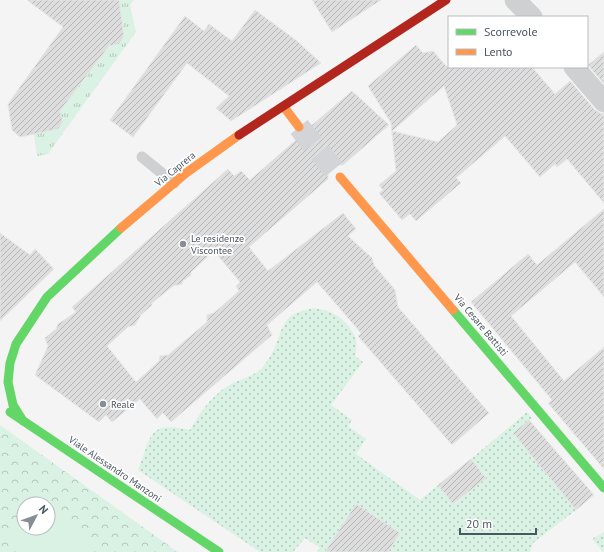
<svg xmlns="http://www.w3.org/2000/svg" width="604" height="552" font-family="'PT Sans',sans-serif">
<defs>
<pattern id="grass-tufts" width="24" height="20" patternUnits="userSpaceOnUse"><rect width="24" height="20" fill="#d9f2e3"/><path d="M3 7l-1-3M5 7V3M7 7l1-3M15 17l-1-3M17 17v-4M19 17l1-3" fill="none" stroke="#b2c7bb"/></pattern>
<pattern id="forest-crowns" width="20" height="18" patternUnits="userSpaceOnUse"><rect width="20" height="18" fill="#d9f2e3"/><path d="M2 6a3 3 0 1 1 6 0M12 15a3 3 0 1 1 6 0" fill="none" stroke="#b2c7bb"/></pattern>
<pattern id="garden-dots" width="8" height="8" patternUnits="userSpaceOnUse"><rect width="8" height="8" fill="#d9f2e3"/><path d="M2 2h.1M6 6h.1" fill="none" stroke="#b2c7bb" stroke-width="1.8" stroke-linecap="round"/></pattern>
<pattern id="building-hatch" width="6" height="6" patternUnits="userSpaceOnUse"><rect width="6" height="6" fill="#ddddde"/><path d="M-1 1l2-2M0 6l6-6M5 7l2-2" fill="none" stroke="#b5b6b7"/></pattern>
</defs>
<rect width="100%" height="100%" fill="#f4f4f4"/>
<!-- grass -->
<path fill="url(#grass-tufts)" d="M 119,0 L 134,0 L 130,5 L 136,32 L 48,154 L 37,156 L 34,134 L 58,129 L 63,122 L 60,111 L 109,46 L 119,44 L 124,36 Z"/>
<!-- forest -->
<path fill="url(#forest-crowns)" fill-rule="evenodd" d="M 0,425 L 178,552 L 0,552 ZM 24,504 L 48,504 L 48,528 L 24,528 Z"/>
<!-- garden -->
<path fill="url(#garden-dots)" d="M 314,308 C 320,309 326,310 330,312 C 340,316 351,326 355,337 C 358,343 356,350 355,356 L 363,362 L 331,405 L 352,420 L 348,426 L 366,439 L 356,454 L 420,500 L 438,485 L 454,504 L 486,478 L 471,459 L 527,412 L 532,418 L 513,433 L 576,510 L 533,543 L 530,552 L 317,552 L 320,548 L 305,538 L 293,552 L 260,552 L 138,470 C 152,437 146,420 190,430 C 200,413 210,397 228,386 C 238,379 254,377 263,367 C 267,361 272,355 274,349 C 279,339 280,329 287,320 C 293,312 305,310 314,308 Z
M 604,532 L 604,552 L 603,552 L 592,539 Z"/>
<!-- pitch -->
<path fill="#d9f2e3" d="M 48,506 L 98,544 L 92,552 L 28,552 L 8,537 L 24,515 L 24,528 L 48,528 Z"/>
<!-- building -->
<path fill="url(#building-hatch)" stroke="#e5e6e7" fill-rule="evenodd" d="M 27,0 L 119,0 L 124,36 L 119,44 L 109,46 L 60,111 L 63,122 L 58,129 L 20,137 L 12,130 L 8,104 L 63,27 Z
M 312,0 L 381,0 L 332,32 Z
M 255,10 L 297,41 L 321,63 L 231,121 L 216,108 L 229,96 L 187,63 L 133,137 L 110,120 L 185,16 L 204,31 L 209,24 L 232,41 Z
M 416,45 L 423,53 L 433,51 L 447,67 L 532,67 L 555,94 L 570,81 L 595,110 L 600,113 L 604,114 L 604,203 L 567,159 L 557,167 L 555,164 L 540,177 L 505,136 L 456,178 L 461,183 L 416,221 L 410,214 L 402,220 L 379,193 L 383,190 L 379,185 L 396,171 L 391,123 L 368,86 ZM 444,86 L 457,125 L 438,142 L 392,131 Z
M 604,52 L 604,84 L 588,65 Z
M 352,91 L 389,125 L 343,165 L 337,165 L 332,168 L 328,172 L 328,179 L 249,247 L 268,271 L 343,213 L 356,229 L 348,236 L 372,258 L 374,265 L 395,290 L 398,307 L 489,413 L 452,445 L 358,336 L 361,333 L 317,282 L 267,325 L 272,335 L 171,422 L 163,413 L 157,419 L 140,399 L 112,422 L 106,415 L 99,422 L 35,375 L 48,346 L 45,338 L 56,329 L 58,324 L 76,312 L 72,307 L 228,169 L 234,176 L 241,171 L 250,180 L 297,139 L 301,139 L 307,137 L 310,132 L 311,126 ZM 214,251 L 240,282 L 236,286 L 239,291 L 214,313 L 207,315 L 207,322 L 168,355 L 160,356 L 159,361 L 136,382 L 107,346 L 128,327 L 135,325 L 141,315 L 152,305 L 152,303 L 173,286 L 182,284 L 183,281 L 191,275 L 191,272 Z
M 604,209 L 604,297 L 575,262 L 511,316 L 564,381 L 604,347 L 604,469 L 548,403 L 552,400 L 471,302 L 528,254 L 537,265 Z
M 0,233 L 30,255 L 35,249 L 54,269 L 0,321 Z
M 529,420 L 594,495 L 576,510 L 513,433 Z
M 471,459 L 486,478 L 453,504 L 438,485 Z
M 356,504 L 400,533 L 388,552 L 325,552 Z"/>
<g fill="none" stroke-linecap="round" stroke-linejoin="round">
<!-- secondary-tunnel -->
<path stroke="#d2d4d7" stroke-width="22" stroke-dasharray="22 11" stroke-linecap="butt" d="M 299,127 L 340,177"/>
<!-- lane -->
<path stroke="#ced0d2" stroke-width="11" d="M 142,157 L 174,183"/>
<!-- street -->
<path stroke="#ced0d2" stroke-width="21" d="M 515,0 L 532,17
M 574,67 L 604,102"/>
<!-- fast -->
<path stroke="#63d668" stroke-width="9" d="M 453,310 L 604,488
M 10,412 L 219,552
M 23,421 L 13,405 L 8,382 L 10,363 L 16,344 L 47,297 L 121,228"/>
<!-- slow -->
<path stroke="#ff974d" stroke-width="9" d="M 284,107 L 299,127
M 340,177 L 453,310
M 121,228 L 186,173 L 239,135"/>
<!-- jam -->
<path stroke="#b3261e" stroke-width="9" d="M 239,135 L 446,0"/>
</g>
<!-- markers -->
<g fill="#868d94" stroke="#fff" stroke-width="1.5">
<circle cx="183" cy="244" r="4"/>
<circle cx="103" cy="404" r="4"/>
</g>
<g text-anchor="middle" dominant-baseline="central" stroke-width="3.5" stroke-linejoin="round" paint-order="stroke">
<!-- street labels -->
<g font-size="10" fill="#4a5661" stroke="#fff">
<text transform="translate(175 169) rotate(-39)">Via Caprera</text>
<text transform="translate(481 325) rotate(50)">Via Cesare Battisti</text>
<text transform="translate(115 469) rotate(34)">Viale Alessandro Manzoni</text>
</g>
<!-- poi labels -->
<g font-size="10" fill="#4a5661" stroke="#fff" text-anchor="start">
<text x="191" y="238">Le residenze<tspan x="191" dy="12">Viscontee</tspan></text>
<text x="111" y="404">Reale</text>
</g>
</g>
<!-- legend -->
<rect x="448" y="16" width="140" height="52" fill="#ffffff" stroke="#b7bbc0"/>
<rect x="456" y="29" width="20" height="6" fill="#63d668" stroke="#b7bbc0"/>
<text x="484" y="36" font-size="12" fill="#4a5661">Scorrevole</text>
<rect x="456" y="49" width="20" height="6" fill="#ff974d" stroke="#b7bbc0"/>
<text x="484" y="56" font-size="12" fill="#4a5661">Lento</text>
<!-- north arrow -->
<g transform="translate(36 516) rotate(49)"><circle r="19" fill="#ffffff" stroke="#b7bbc0"/>
<path d="M0-3L7 15L0 10L-7 15Z" fill="#868d94"/>
<text y="-6" font-size="11" font-weight="bold" text-anchor="middle" fill="#4a5661">N</text>
</g>
<!-- scale -->
<path d="M460 528v6h76v-6" fill="none" stroke="#4a5661" stroke-width="2"/>
<text x="466" y="528" font-size="12" fill="#4a5661" stroke="#ffffff" stroke-width="3" paint-order="stroke">20 m</text>
</svg>
